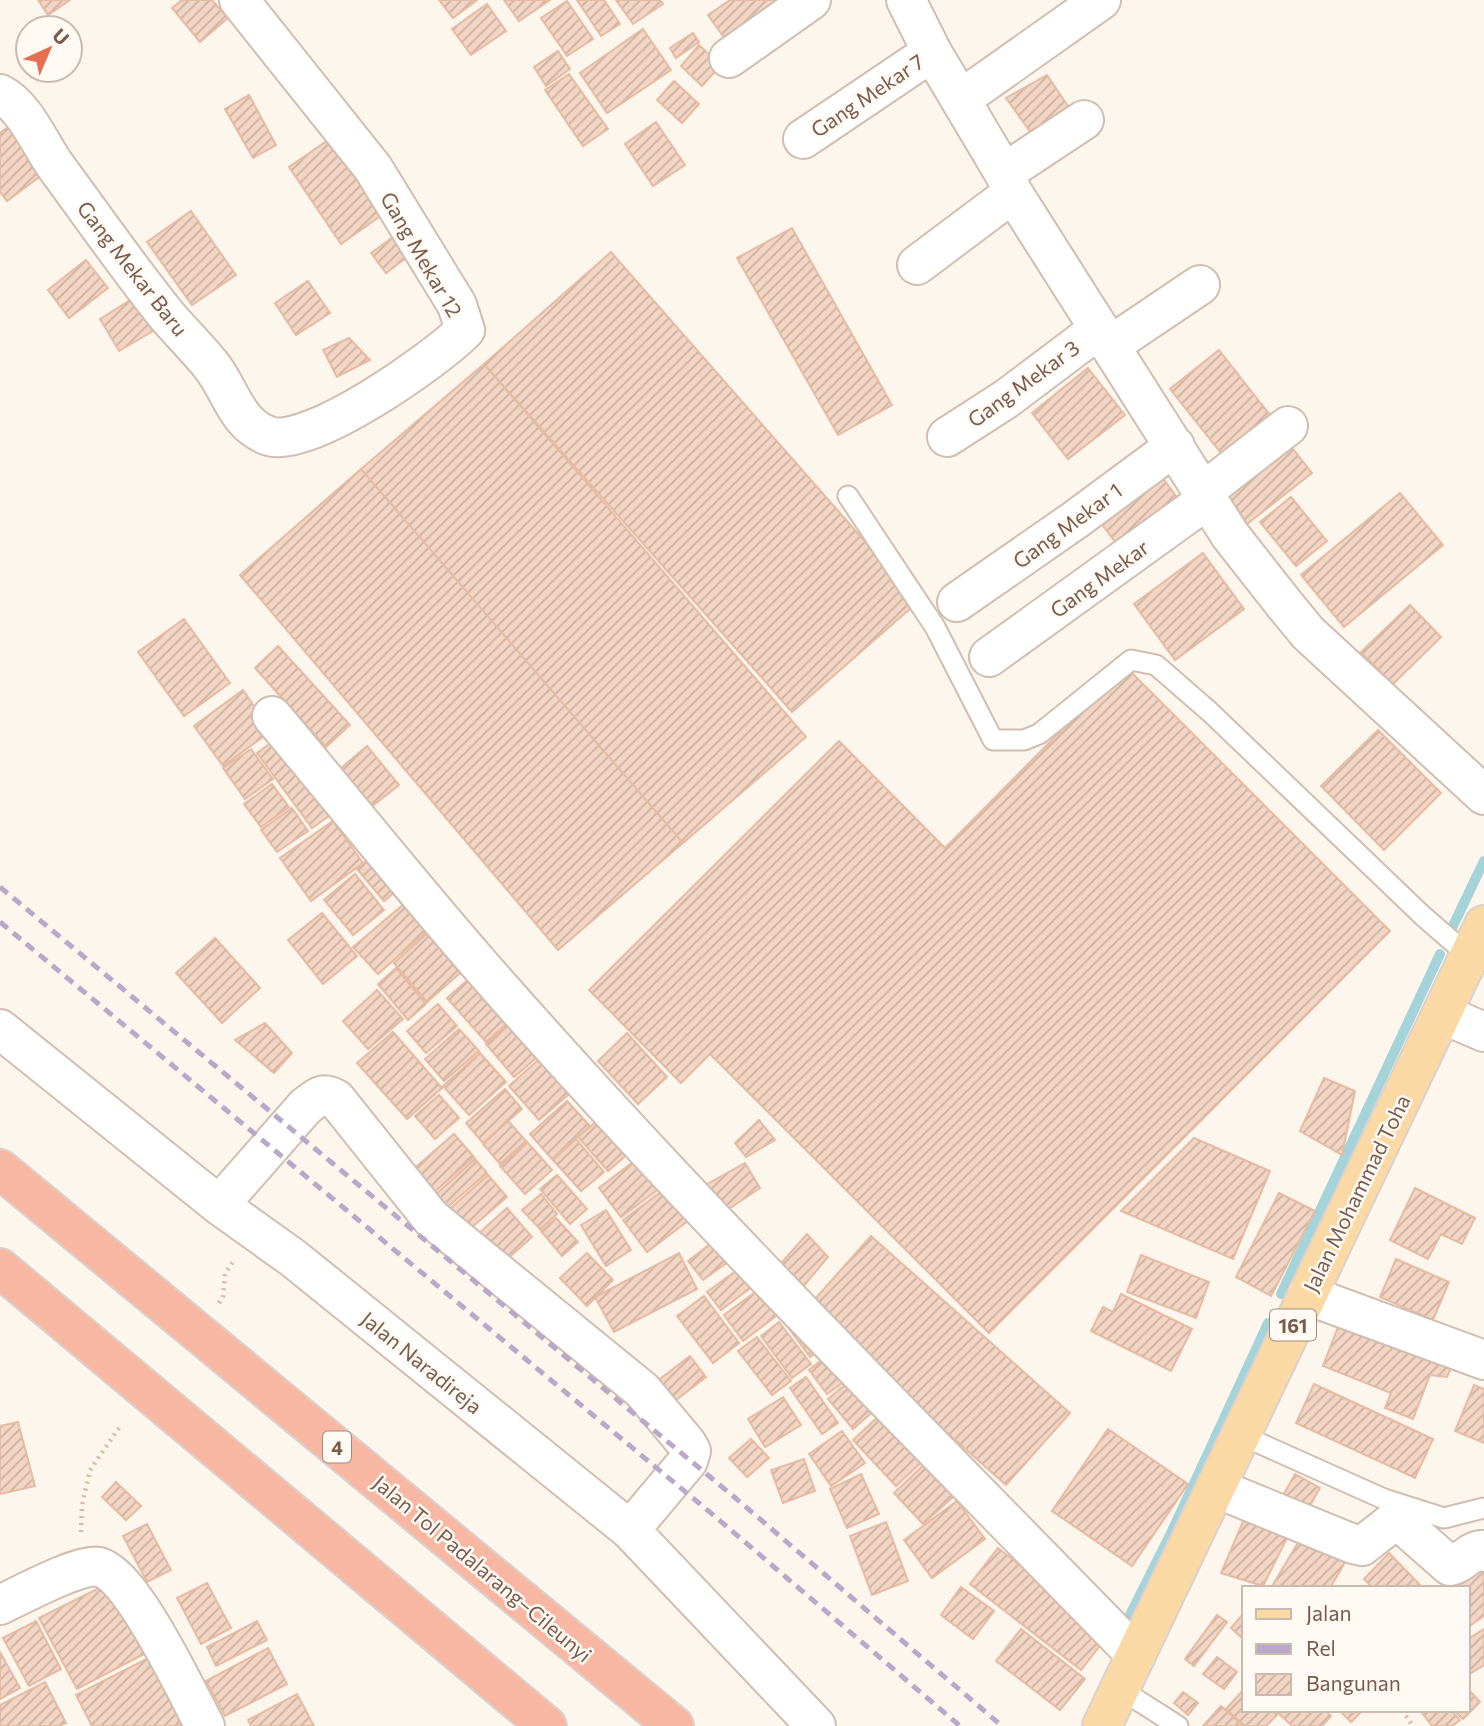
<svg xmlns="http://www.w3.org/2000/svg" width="1484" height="1726" font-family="Commissioner,sans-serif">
<defs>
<pattern id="building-hatch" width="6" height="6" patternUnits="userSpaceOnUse" patternTransform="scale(1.75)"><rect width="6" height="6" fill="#f3d5c3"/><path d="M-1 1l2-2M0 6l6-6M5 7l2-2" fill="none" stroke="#cab0a1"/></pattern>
</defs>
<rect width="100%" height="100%" fill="#fdf6ec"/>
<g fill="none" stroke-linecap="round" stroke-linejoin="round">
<!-- stream -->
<path stroke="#a5d3da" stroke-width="10" d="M 1452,928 L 1484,861
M 1281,1294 L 1440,954
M 1123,1629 L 1173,1529 L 1268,1323"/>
</g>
<!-- building -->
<path fill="url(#building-hatch)" stroke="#e6bba3" stroke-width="2" d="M 38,0 L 70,0 L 48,15 Z
M 182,0 L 212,0 L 228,18 L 200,42 L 172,8 Z
M 439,0 L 477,0 L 453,18 Z
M 504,0 L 550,0 L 519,21 Z
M 577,0 L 604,0 L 620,24 L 601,36 Z
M 616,0 L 660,0 L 663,4 L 633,24 Z
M 730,0 L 790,0 L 727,42 L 708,15 Z
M 567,1 L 593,39 L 567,56 L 541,18 Z
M 487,4 L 506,31 L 471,55 L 452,29 Z
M 643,29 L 671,70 L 607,113 L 580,73 Z
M 693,33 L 699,42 L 676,58 L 670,48 Z
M 699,45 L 721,65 L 702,86 L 681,66 Z
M 558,51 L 570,69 L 546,86 L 534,67 Z
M 569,74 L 608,129 L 583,146 L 545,90 Z
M 1047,75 L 1074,115 L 1036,140 L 1006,98 Z
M 674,81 L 699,104 L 682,123 L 657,100 Z
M 249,95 L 276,145 L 253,158 L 225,109 Z
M 656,122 L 685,165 L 653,186 L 625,144 Z
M 8,127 L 42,175 L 7,201 L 0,192 L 0,133 Z
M 334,136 L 386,212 L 341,244 L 289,167 Z
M 191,211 L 236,275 L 192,305 L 147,242 Z
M 792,228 L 892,405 L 838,435 L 737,258 Z
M 396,235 L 410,255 L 386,273 L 371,253 Z
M 611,252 L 918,602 L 792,712 L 484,364 Z
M 86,260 L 108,288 L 69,318 L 48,290 Z
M 308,281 L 330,313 L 296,335 L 275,303 Z
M 140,294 L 160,327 L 119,351 L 100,319 Z
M 349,338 L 370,360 L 337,377 L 323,350 Z
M 1219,350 L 1277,424 L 1229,463 L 1170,389 Z
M 484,364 L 806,737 L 683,843 L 361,469 Z
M 1088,368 L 1125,415 L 1068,459 L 1032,413 Z
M 1282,435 L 1312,473 L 1247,524 L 1217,486 Z
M 361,469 L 683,843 L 558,950 L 240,575 Z
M 1156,469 L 1182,504 L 1121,550 L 1095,515 Z
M 1400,493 L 1443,545 L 1344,627 L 1301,575 Z
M 1291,497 L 1327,541 L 1296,566 L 1260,522 Z
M 1203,553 L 1244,609 L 1175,660 L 1134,604 Z
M 1410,605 L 1441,637 L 1393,684 L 1361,652 Z
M 184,619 L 230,683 L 184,716 L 138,652 Z
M 278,646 L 350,725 L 326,747 L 255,668 Z
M 1125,666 L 1390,931 L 989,1333 L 710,1054 L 681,1083 L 589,990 L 839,741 L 945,848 Z
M 243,690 L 271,731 L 223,766 L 194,726 Z
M 1378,730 L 1441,793 L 1384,850 L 1321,786 Z
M 282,735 L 336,811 L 312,828 L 257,753 Z
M 367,746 L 399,785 L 371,807 L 340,769 Z
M 251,749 L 273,779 L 245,799 L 223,768 Z
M 272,784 L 289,807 L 261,827 L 244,804 Z
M 292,808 L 308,831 L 277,852 L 261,830 Z
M 333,821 L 363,863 L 311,901 L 280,858 Z
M 378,851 L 405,884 L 384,901 L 357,869 Z
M 355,874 L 384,910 L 353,935 L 324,900 Z
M 405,903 L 428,930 L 378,974 L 353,947 Z
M 322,913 L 357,956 L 323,984 L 288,940 Z
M 432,929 L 466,968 L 427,1002 L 394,963 Z
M 215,938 L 260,988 L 222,1023 L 176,973 Z
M 396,968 L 426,1004 L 408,1020 L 378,984 Z
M 479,970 L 518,1014 L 486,1042 L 447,998 Z
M 377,990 L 403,1019 L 368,1049 L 343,1021 Z
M 438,1004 L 457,1026 L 426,1053 L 407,1031 Z
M 513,1020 L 542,1053 L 514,1077 L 486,1044 Z
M 265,1023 L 292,1053 L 274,1073 L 235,1040 Z
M 459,1029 L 479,1051 L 444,1081 L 425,1059 Z
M 393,1032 L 442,1088 L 407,1119 L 357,1063 Z
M 627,1033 L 667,1077 L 638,1104 L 598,1061 Z
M 480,1053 L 506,1082 L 469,1115 L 443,1086 Z
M 545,1054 L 575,1089 L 539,1120 L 509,1086 Z
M 1324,1078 L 1355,1091 L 1342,1155 L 1300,1131 Z
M 505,1089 L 522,1109 L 483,1143 L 466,1123 Z
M 439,1095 L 459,1118 L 435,1139 L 415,1116 Z
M 567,1101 L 590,1126 L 552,1159 L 530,1134 Z
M 606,1113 L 636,1147 L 608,1171 L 578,1137 Z
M 759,1120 L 775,1140 L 746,1157 L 735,1143 Z
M 508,1121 L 526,1141 L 500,1164 L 483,1144 Z
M 454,1134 L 474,1157 L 431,1195 L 410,1172 Z
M 1194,1138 L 1270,1171 L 1233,1259 L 1121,1211 Z
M 576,1139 L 604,1172 L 581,1191 L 553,1160 Z
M 527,1142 L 552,1170 L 525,1194 L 500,1166 Z
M 641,1156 L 664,1185 L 621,1217 L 599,1188 Z
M 475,1159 L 487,1173 L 445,1209 L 434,1196 Z
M 745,1163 L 760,1188 L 720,1215 L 700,1188 Z
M 488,1175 L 507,1197 L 464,1234 L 445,1213 Z
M 557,1175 L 587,1209 L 570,1224 L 540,1189 Z
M 673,1183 L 697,1214 L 647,1252 L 623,1220 Z
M 1415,1188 L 1475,1218 L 1462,1244 L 1441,1234 L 1428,1259 L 1390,1240 Z
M 1279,1193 L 1315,1211 L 1271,1296 L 1236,1277 Z
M 541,1194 L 557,1214 L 540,1229 L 522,1210 Z
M 507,1208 L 532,1237 L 504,1262 L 478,1234 Z
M 606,1210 L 631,1250 L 606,1266 L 581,1225 Z
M 556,1218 L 578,1242 L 562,1256 L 541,1231 Z
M 807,1234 L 828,1257 L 796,1295 L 775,1270 Z
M 871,1236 L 1070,1413 L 1006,1485 L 807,1308 Z
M 717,1239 L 732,1259 L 703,1280 L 688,1261 Z
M 587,1253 L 613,1280 L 587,1306 L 560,1278 Z
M 679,1253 L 697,1289 L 614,1332 L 595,1297 Z
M 1141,1255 L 1209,1282 L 1196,1318 L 1127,1292 Z
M 1396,1259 L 1449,1282 L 1433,1320 L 1380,1297 Z
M 744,1265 L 757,1283 L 721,1310 L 707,1292 Z
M 765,1285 L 784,1310 L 743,1341 L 724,1315 Z
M 1121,1294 L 1192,1329 L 1171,1371 L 1091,1331 L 1103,1307 L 1113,1312 Z
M 704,1296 L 739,1343 L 713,1363 L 677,1316 Z
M 1343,1314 L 1455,1359 L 1447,1377 L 1430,1375 L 1413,1419 L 1385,1408 L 1391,1393 L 1323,1366 Z
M 782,1319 L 822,1348 L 810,1357 Z
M 779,1322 L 811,1364 L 792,1378 L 761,1336 Z
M 757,1337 L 791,1381 L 772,1395 L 738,1351 Z
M 833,1351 L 852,1376 L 827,1394 L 809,1370 Z
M 690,1356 L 706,1377 L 672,1403 L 656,1382 Z
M 806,1377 L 838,1423 L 822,1434 L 790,1388 Z
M 852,1379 L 877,1408 L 853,1429 L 828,1399 Z
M 1314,1384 L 1433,1439 L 1415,1478 L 1296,1423 Z
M 1474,1385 L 1484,1389 L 1484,1443 L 1455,1431 Z
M 783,1397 L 801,1425 L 765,1447 L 748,1419 Z
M 882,1413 L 925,1459 L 896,1486 L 853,1440 Z
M 18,1422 L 35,1486 L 0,1494 L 0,1426 Z
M 1108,1429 L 1188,1484 L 1132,1566 L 1052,1511 Z
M 842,1431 L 865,1463 L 831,1486 L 809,1454 Z
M 751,1439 L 769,1458 L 747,1477 L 729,1458 Z
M 932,1457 L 962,1489 L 923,1524 L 894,1493 Z
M 804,1459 L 815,1491 L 783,1503 L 771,1470 Z
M 861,1474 L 879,1514 L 847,1528 L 830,1489 Z
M 1295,1474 L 1320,1488 L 1307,1511 L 1282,1497 Z
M 116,1482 L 141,1506 L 126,1520 L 102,1497 Z
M 957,1501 L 985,1539 L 932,1578 L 904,1540 Z
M 1247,1512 L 1289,1534 L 1263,1586 L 1221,1573 Z
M 886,1522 L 908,1581 L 872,1595 L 850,1536 Z
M 147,1524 L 171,1570 L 147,1582 L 123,1536 Z
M 1305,1531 L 1350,1554 L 1330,1588 L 1271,1588 Z
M 998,1548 L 1109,1634 L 1081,1670 L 970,1584 Z
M 1389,1553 L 1423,1588 L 1373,1588 L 1364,1579 Z
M 1484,1564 L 1484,1616 L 1468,1627 L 1468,1588 L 1449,1588 Z
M 109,1583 L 146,1653 L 77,1689 L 39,1618 Z
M 207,1583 L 231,1628 L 201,1644 L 177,1598 Z
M 961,1587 L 994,1611 L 973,1639 L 941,1615 Z
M 1244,1613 L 1244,1640 L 1231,1628 Z
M 1217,1615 L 1227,1622 L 1194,1666 L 1185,1659 Z
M 36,1621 L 61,1669 L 29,1686 L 3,1638 Z
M 257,1621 L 267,1640 L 216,1666 L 207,1647 Z
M 1021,1629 L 1085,1679 L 1060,1710 L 996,1661 Z
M 1484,1629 L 1484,1665 L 1468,1675 L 1468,1639 Z
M 268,1648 L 287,1684 L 225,1716 L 206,1681 Z
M 0,1652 L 20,1688 L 0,1699 Z
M 156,1654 L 191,1719 L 178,1726 L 92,1726 L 76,1695 Z
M 1217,1657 L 1237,1672 L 1224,1689 L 1203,1674 Z
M 45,1682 L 66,1723 L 60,1726 L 0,1726 L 0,1705 Z
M 1244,1689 L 1244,1710 L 1272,1710 L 1277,1715 L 1266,1726 L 1245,1726 L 1226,1709 Z
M 1468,1689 L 1480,1702 L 1463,1719 L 1454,1710 L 1468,1710 Z
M 1183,1692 L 1198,1703 L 1188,1715 L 1174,1703 Z
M 297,1694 L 314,1726 L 251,1726 L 248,1720 Z
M 1221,1706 L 1243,1726 L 1203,1726 Z
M 1275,1710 L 1325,1710 L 1331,1716 L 1322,1726 L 1292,1726 Z
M 1339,1710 L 1363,1710 L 1351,1722 Z
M 1420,1710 L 1451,1710 L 1460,1720 L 1452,1726 L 1432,1726 Z"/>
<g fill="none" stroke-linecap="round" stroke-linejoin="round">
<!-- lane casing -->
<g stroke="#d1beb0" stroke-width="23">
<path id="lane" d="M 848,496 L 935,627 L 993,740 L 1024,740 L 1039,734 L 1131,660 L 1156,665 L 1210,712 L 1423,916 L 1469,956
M 1241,1435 L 1384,1499 L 1444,1518 L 1484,1508
M 1120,1689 L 1178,1726"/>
</g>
<!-- street casing -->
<g stroke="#d1beb0" stroke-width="42">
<path id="street" d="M 906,0 L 932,52 L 1004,173 L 1013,193 L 1230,535 L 1285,605 L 1308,633 L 1484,795
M 729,58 L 811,0
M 0,94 C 26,107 40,145 57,168 C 94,218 129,269 168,317 C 182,333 197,348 210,364 C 231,389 235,424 269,436 C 308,450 437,359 465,330 L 457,305 L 373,168 L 239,0
M 961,99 L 1101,0
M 803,139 L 932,52
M 1004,173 L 1084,120
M 917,265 L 1013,193
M 1111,345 L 1200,285
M 947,437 L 1006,399 L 1099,329
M 1203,492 L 1288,426
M 957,602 L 1075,520 L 1175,446
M 989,657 L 1208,499
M 272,716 C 346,804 418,895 494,981 C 699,1214 920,1433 1136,1655
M 1442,1014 L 1484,1032
M 0,1029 L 219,1205 L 293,1258 L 630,1530 L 816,1726
M 219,1205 L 305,1107 C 318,1097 321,1091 336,1099 L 431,1218 L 642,1390 L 687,1444 L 691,1451 L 688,1461 L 630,1530
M 1307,1295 L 1484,1360
M 1216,1488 L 1353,1544 L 1362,1546 L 1394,1521 L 1400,1522 L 1450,1566 C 1462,1564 1470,1550 1482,1550 L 1484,1552
M 0,1605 C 19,1596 82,1562 99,1567 C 133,1576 187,1693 205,1726"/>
</g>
<!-- primary casing -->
<g stroke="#dad1cd" stroke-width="42">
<path id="primary" d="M 1102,1726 L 1484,925"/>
</g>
<!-- highway casing -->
<g stroke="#dad1cd" stroke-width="42">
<path id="highway" d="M 0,1169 L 674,1726
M 0,1268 L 547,1726"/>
</g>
<!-- path -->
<path stroke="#d9b8a5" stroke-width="4.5" stroke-dasharray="2 5" stroke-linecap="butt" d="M 219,1303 L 223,1297 L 225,1274 L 234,1260
M 81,1532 L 82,1505 L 90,1470 L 119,1428
M 1402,1710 L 1413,1726"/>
<!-- lane -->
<use href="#lane" stroke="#fff" stroke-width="19"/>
<!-- street -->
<use href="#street" stroke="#fff" stroke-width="38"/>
<!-- primary -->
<use href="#primary" stroke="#fbd9a5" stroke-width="38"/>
<!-- highway -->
<use href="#highway" stroke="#f7b7a3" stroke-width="38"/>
<!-- rail -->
<path stroke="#b9a8c9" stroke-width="5" stroke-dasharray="10 7" stroke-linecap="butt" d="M 0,887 L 733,1496 L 1002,1726
M 0,922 L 718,1519 L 960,1726"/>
</g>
<g text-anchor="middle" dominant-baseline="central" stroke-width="5" stroke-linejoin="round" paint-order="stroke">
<!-- shield labels -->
<g fill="#fffaf3" stroke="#a28b7f" stroke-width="2">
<rect x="1270" y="1309.5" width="46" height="31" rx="5"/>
<rect x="323" y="1431.5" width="28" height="31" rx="5"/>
</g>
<g font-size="19" font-weight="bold" fill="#7a5c4d">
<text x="1293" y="1325">161</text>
<text x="337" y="1447">4</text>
</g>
<!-- street labels -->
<g font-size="21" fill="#7a5c4d" stroke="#fffaf3">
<text transform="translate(867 95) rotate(-34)">Gang Mekar 7</text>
<text transform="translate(422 254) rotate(60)">Gang Mekar 12</text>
<text transform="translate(133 268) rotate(52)">Gang Mekar Baru</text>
<text transform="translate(1023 383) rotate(-36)">Gang Mekar 3</text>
<text transform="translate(1067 525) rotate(-36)">Gang Mekar 1</text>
<text transform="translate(1099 578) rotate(-36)">Gang Mekar</text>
<text transform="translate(1356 1193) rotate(-64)">Jalan Mohammad Toha</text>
<text transform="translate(422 1362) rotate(39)">Jalan Naradireja</text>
<text transform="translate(483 1568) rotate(40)">Jalan Tol Padalarang–Cileunyi</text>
</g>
</g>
<!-- legend -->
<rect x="1242" y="1586" width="228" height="126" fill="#fffaf3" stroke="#cabbb1" stroke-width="2"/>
<rect x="1256" y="1609" width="35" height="10" fill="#fbd9a5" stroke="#cabbb1" stroke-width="2"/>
<text x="1306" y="1621" font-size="21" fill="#7a5c4d">Jalan</text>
<rect x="1256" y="1644" width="35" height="10" fill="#b9a8c9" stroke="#cabbb1" stroke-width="2"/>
<text x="1306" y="1656" font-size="21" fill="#7a5c4d">Rel</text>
<rect x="1256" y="1674" width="35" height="21" fill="url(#building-hatch)" stroke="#cabbb1" stroke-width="2"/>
<text x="1306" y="1691" font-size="21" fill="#7a5c4d">Bangunan</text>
<!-- north arrow -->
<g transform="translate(49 49) rotate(44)"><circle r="33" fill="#fffaf3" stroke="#cabbb1" stroke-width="2"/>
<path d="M0-5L12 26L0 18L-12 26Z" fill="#e76f51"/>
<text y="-10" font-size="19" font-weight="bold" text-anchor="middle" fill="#7a5c4d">U</text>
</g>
</svg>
